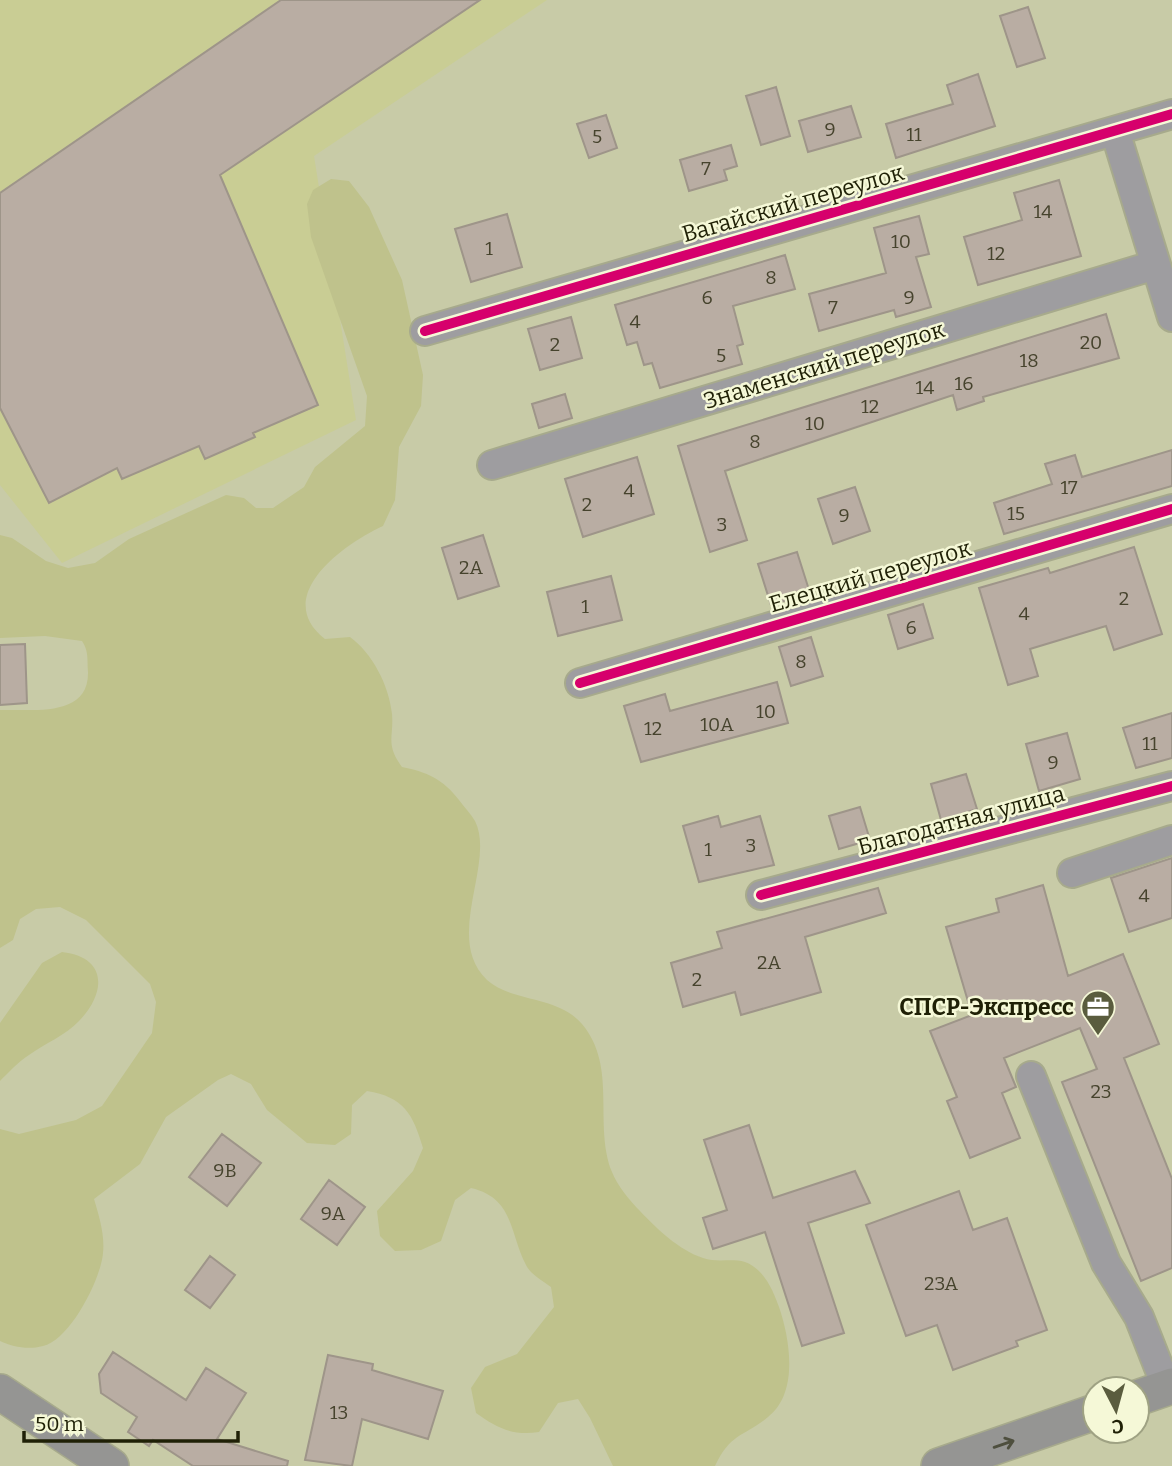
<svg xmlns="http://www.w3.org/2000/svg" width="1172" height="1466" font-family="Bitter,serif">
<rect width="100%" height="100%" fill="#c8cba7"/>
<!-- built -->
<path fill="#c9cd94" d="M 0,0 L 547,0 L 314,156 L 356,420 L 62,563 L 0,485 Z"/>
<!-- green -->
<path fill="#bfc28c" d="M 331,179 L 349,181 L 369,207 L 402,280 L 423,375 L 421,406 L 399,447 L 395,500 L 383,526 C 343,544 271,597 325,639 L 350,637 C 372,653 389,685 392,714 C 394,737 385,744 402,767 C 427,772 443,779 459,800 C 464,807 471,814 475,821 C 496,863 443,938 487,980 C 513,1003 557,995 582,1024 C 618,1067 593,1124 612,1172 C 617,1185 630,1201 640,1211 C 657,1229 679,1250 703,1258 C 717,1263 732,1258 745,1262 C 764,1269 773,1290 779,1307 C 790,1339 799,1393 768,1417 C 744,1437 731,1432 715,1466 L 613,1466 L 590,1418 L 578,1399 L 558,1403 L 539,1432 C 513,1436 497,1428 476,1413 L 471,1388 L 485,1367 L 517,1354 L 554,1307 L 551,1287 C 543,1281 530,1274 526,1265 C 509,1232 514,1198 471,1188 L 455,1200 L 441,1241 L 421,1250 L 395,1251 L 380,1236 L 377,1211 L 413,1171 L 423,1148 C 413,1114 404,1097 367,1091 L 352,1105 L 351,1134 L 335,1145 L 307,1143 L 267,1110 L 251,1084 L 231,1074 L 218,1080 L 166,1117 L 140,1164 L 94,1199 C 99,1216 105,1235 103,1253 C 101,1279 70,1340 43,1346 C 28,1350 13,1347 0,1341 L 0,1129 L 19,1134 L 76,1120 L 102,1106 L 152,1033 L 156,1002 L 150,984 L 86,920 L 60,907 L 36,909 L 20,919 L 13,940 L 0,948 L 0,710 C 32,709 89,718 88,672 C 87,660 89,651 82,641 L 45,636 L 0,638 L 0,535 L 12,538 L 46,561 L 68,568 L 95,563 L 129,539 L 226,495 L 244,498 L 256,508 L 273,508 L 304,487 L 315,467 L 365,426 L 367,396 L 311,237 L 307,204 L 313,190 Z
M 62,952 C 107,957 107,992 79,1021 C 66,1035 44,1044 29,1055 C 18,1062 9,1072 0,1081 L 0,1023 L 42,963 Z"/>
<!-- building -->
<path fill="#b9ada3" stroke="#9e9589" stroke-width="2" d="M 281,0 L 480,0 L 220,175 L 318,405 L 253,433 L 255,437 L 205,459 L 199,446 L 122,479 L 117,468 L 49,503 L 0,408 L 0,193 Z
M 1028,7 L 1045,58 L 1017,67 L 1000,16 Z
M 978,74 L 995,126 L 896,158 L 886,124 L 953,104 L 947,85 Z
M 776,87 L 790,136 L 761,145 L 746,96 Z
M 851,106 L 861,137 L 808,152 L 799,121 Z
M 606,115 L 617,148 L 589,158 L 577,124 Z
M 731,145 L 737,166 L 724,170 L 727,180 L 689,191 L 680,160 Z
M 1059,180 L 1081,256 L 978,285 L 964,237 L 1022,220 L 1014,193 Z
M 507,214 L 522,267 L 471,282 L 455,229 Z
M 919,216 L 929,254 L 916,257 L 931,307 L 896,317 L 894,310 L 819,331 L 809,294 L 886,273 L 874,228 Z
M 785,255 L 795,289 L 733,306 L 743,344 L 737,346 L 742,364 L 660,388 L 652,363 L 644,365 L 637,342 L 627,345 L 615,305 Z
M 1106,314 L 1119,358 L 983,397 L 984,401 L 957,410 L 953,395 L 725,471 L 747,540 L 710,552 L 678,446 Z
M 571,317 L 582,358 L 540,370 L 528,329 Z
M 565,394 L 572,418 L 539,428 L 532,404 Z
M 1172,450 L 1172,486 L 1004,534 L 994,503 L 1052,484 L 1045,464 L 1075,455 L 1082,477 Z
M 637,457 L 654,514 L 583,537 L 565,479 Z
M 855,487 L 870,531 L 833,544 L 818,499 Z
M 483,535 L 499,586 L 458,599 L 442,548 Z
M 1134,547 L 1162,634 L 1114,650 L 1106,626 L 1030,649 L 1038,676 L 1008,685 L 979,588 L 1048,568 L 1050,573 Z
M 797,552 L 810,593 L 771,605 L 758,564 Z
M 611,576 L 622,620 L 558,636 L 547,592 Z
M 923,604 L 933,638 L 898,649 L 888,615 Z
M 811,637 L 823,676 L 791,686 L 779,647 Z
M 25,644 L 27,703 L 0,705 L 0,645 Z
M 777,682 L 788,723 L 641,762 L 624,706 L 665,694 L 670,711 Z
M 1172,713 L 1172,758 L 1136,768 L 1123,728 Z
M 1067,733 L 1080,779 L 1039,791 L 1026,744 Z
M 966,774 L 977,809 L 941,820 L 931,784 Z
M 860,807 L 870,840 L 839,849 L 829,816 Z
M 718,816 L 721,827 L 760,816 L 774,865 L 699,882 L 683,826 Z
M 1172,858 L 1172,918 L 1129,932 L 1111,878 Z
M 1043,885 L 1068,976 L 1123,954 L 1159,1044 L 1124,1058 L 1172,1179 L 1172,1268 L 1141,1281 L 1062,1082 L 1097,1069 L 1080,1028 L 1004,1058 L 1016,1087 L 1002,1093 L 1020,1138 L 970,1158 L 947,1101 L 957,1097 L 930,1031 L 972,1015 L 946,927 L 999,912 L 996,899 Z
M 878,888 L 886,913 L 805,937 L 821,992 L 741,1015 L 735,992 L 683,1007 L 671,963 L 722,948 L 717,932 Z
M 749,1125 L 773,1198 L 855,1171 L 870,1203 L 808,1223 L 844,1333 L 802,1346 L 765,1232 L 713,1249 L 703,1218 L 727,1210 L 704,1140 Z
M 222,1134 L 261,1163 L 227,1206 L 189,1177 Z
M 329,1180 L 365,1207 L 337,1245 L 301,1219 Z
M 959,1191 L 973,1230 L 1007,1218 L 1047,1330 L 1016,1341 L 1018,1346 L 953,1370 L 937,1325 L 906,1336 L 866,1225 Z
M 210,1256 L 235,1275 L 210,1308 L 185,1290 Z
M 113,1352 L 186,1400 L 206,1368 L 246,1393 L 217,1439 L 288,1461 L 287,1466 L 193,1466 L 153,1440 L 149,1446 L 128,1432 L 137,1417 L 101,1393 L 99,1374 Z
M 328,1355 L 373,1364 L 372,1370 L 443,1391 L 428,1439 L 362,1419 L 352,1466 L 305,1460 Z"/>
<g fill="none" stroke-linecap="round" stroke-linejoin="round">
<!-- minor casing -->
<g stroke="#a7aa8c" stroke-width="32">
<path id="minor" d="M 1115,131 L 1172,317
M 425,331 L 1172,114
M 492,465 L 1155,265
M 580,683 L 1172,509
M 1072,873 L 1172,840
M 761,895 L 1172,786
M 1031,1076 L 1106,1263 L 1139,1317 L 1167,1388"/>
</g>
<!-- major casing -->
<g stroke="#a7aa8c" stroke-width="38">
<path id="major" d="M 0,1392 L 111,1466
M 1137,1398 L 1172,1386
M 939,1466 L 1095,1412"/>
</g>
<!-- minor -->
<use href="#minor" stroke="#9e9da0" stroke-width="28"/>
<!-- major -->
<use href="#major" stroke="#959593" stroke-width="35"/>
<!-- cycleway casing -->
<g stroke="#f5f8d7" stroke-width="15">
<path id="cycleway" d="M 425,331 L 1172,114
M 580,683 L 1172,509
M 761,895 L 1172,786"/>
</g>
<!-- cycleway -->
<use href="#cycleway" stroke="#d6006c" stroke-width="10"/>
</g>
<!-- one-way arrows -->
<defs><path id="oneway-shaft" d="M-6 0H5M1.5-3L5.5 0L1.5 3" fill="none" stroke-width="1.6" stroke-linecap="round" stroke-linejoin="round" transform="scale(1.75)"/></defs>
<use stroke="#4e4f3e" href="#oneway-shaft" transform="translate(1004 1444) rotate(-19)"/>
<!-- icons -->
<defs>
<g id="office-pin" transform="scale(1.75)"><path d="M0 17L-7.5 6A9.5 9.5 0 1 1 7.5 6Z" fill="#5a5c3e" stroke="#f5f8d7"/><path d="M-6-3h4V-5.5h4V-3h4V5H-6ZM-1-4.5V-3h2v-1.5ZM-6 0V1H6V0Z" fill="#fff"/></g>
</defs>
<g fill-rule="evenodd">
<use href="#office-pin" x="1098" y="1007"/>
</g>
<g text-anchor="middle" dominant-baseline="central" stroke-width="5" stroke-linejoin="round" paint-order="stroke">
<!-- number labels -->
<g font-size="19" fill="#46432d">
<text x="830" y="129">9</text>
<text x="914" y="134">11</text>
<text x="597" y="136">5</text>
<text x="706" y="168">7</text>
<text x="1043" y="211">14</text>
<text x="901" y="241">10</text>
<text x="489" y="248">1</text>
<text x="996" y="253">12</text>
<text x="771" y="277">8</text>
<text x="707" y="297">6</text>
<text x="909" y="297">9</text>
<text x="833" y="307">7</text>
<text x="635" y="321">4</text>
<text x="1091" y="342">20</text>
<text x="555" y="344">2</text>
<text x="721" y="355">5</text>
<text x="1029" y="360">18</text>
<text x="964" y="383">16</text>
<text x="925" y="387">14</text>
<text x="870" y="406">12</text>
<text x="815" y="423">10</text>
<text x="755" y="441">8</text>
<text x="1069" y="487">17</text>
<text x="629" y="490">4</text>
<text x="587" y="504">2</text>
<text x="1016" y="513">15</text>
<text x="844" y="515">9</text>
<text x="722" y="524">3</text>
<text x="471" y="567">2А</text>
<text x="1124" y="598">2</text>
<text x="585" y="606">1</text>
<text x="1024" y="613">4</text>
<text x="911" y="627">6</text>
<text x="801" y="661">8</text>
<text x="766" y="711">10</text>
<text x="717" y="724">10А</text>
<text x="653" y="728">12</text>
<text x="1150" y="743">11</text>
<text x="1053" y="762">9</text>
<text x="751" y="845">3</text>
<text x="708" y="849">1</text>
<text x="1144" y="895">4</text>
<text x="769" y="962">2А</text>
<text x="697" y="979">2</text>
<text x="1101" y="1091">23</text>
<text x="225" y="1170">9В</text>
<text x="333" y="1213">9А</text>
<text x="941" y="1283">23А</text>
<text x="339" y="1412">13</text>
</g>
<!-- street labels -->
<g font-size="23" fill="#1f2006" stroke="#f5f8d7">
<text transform="translate(793 203) rotate(-16)">Вагайский переулок</text>
<text transform="translate(824 365) rotate(-17)">Знаменский переулок</text>
<text transform="translate(870 576) rotate(-16)">Елецкий переулок</text>
<text transform="translate(961 820) rotate(-15)">Благодатная улица</text>
</g>
<!-- poi labels -->
<g font-size="23" font-weight="bold" fill="#1f2006" stroke="#f5f8d7" text-anchor="end">
<text x="1074" y="1007">СПСР-Экспресс</text>
</g>
</g>
<!-- north arrow -->
<g transform="translate(1116 1410) rotate(174)"><circle r="33" fill="#f5f8d7" stroke="#9fa283" stroke-width="2"/>
<path d="M0-5L12 26L0 18L-12 26Z" fill="#5a5c3e"/>
<text y="-10" font-size="19" font-weight="bold" text-anchor="middle" fill="#1f2006">С</text>
</g>
<!-- scale -->
<path d="M24 1431v10h214v-10" fill="none" stroke="#1f2006" stroke-width="3.5"/>
<text x="35" y="1431" font-size="21" fill="#1f2006" stroke="#f5f8d7" stroke-width="5" paint-order="stroke">50 m</text>
</svg>
